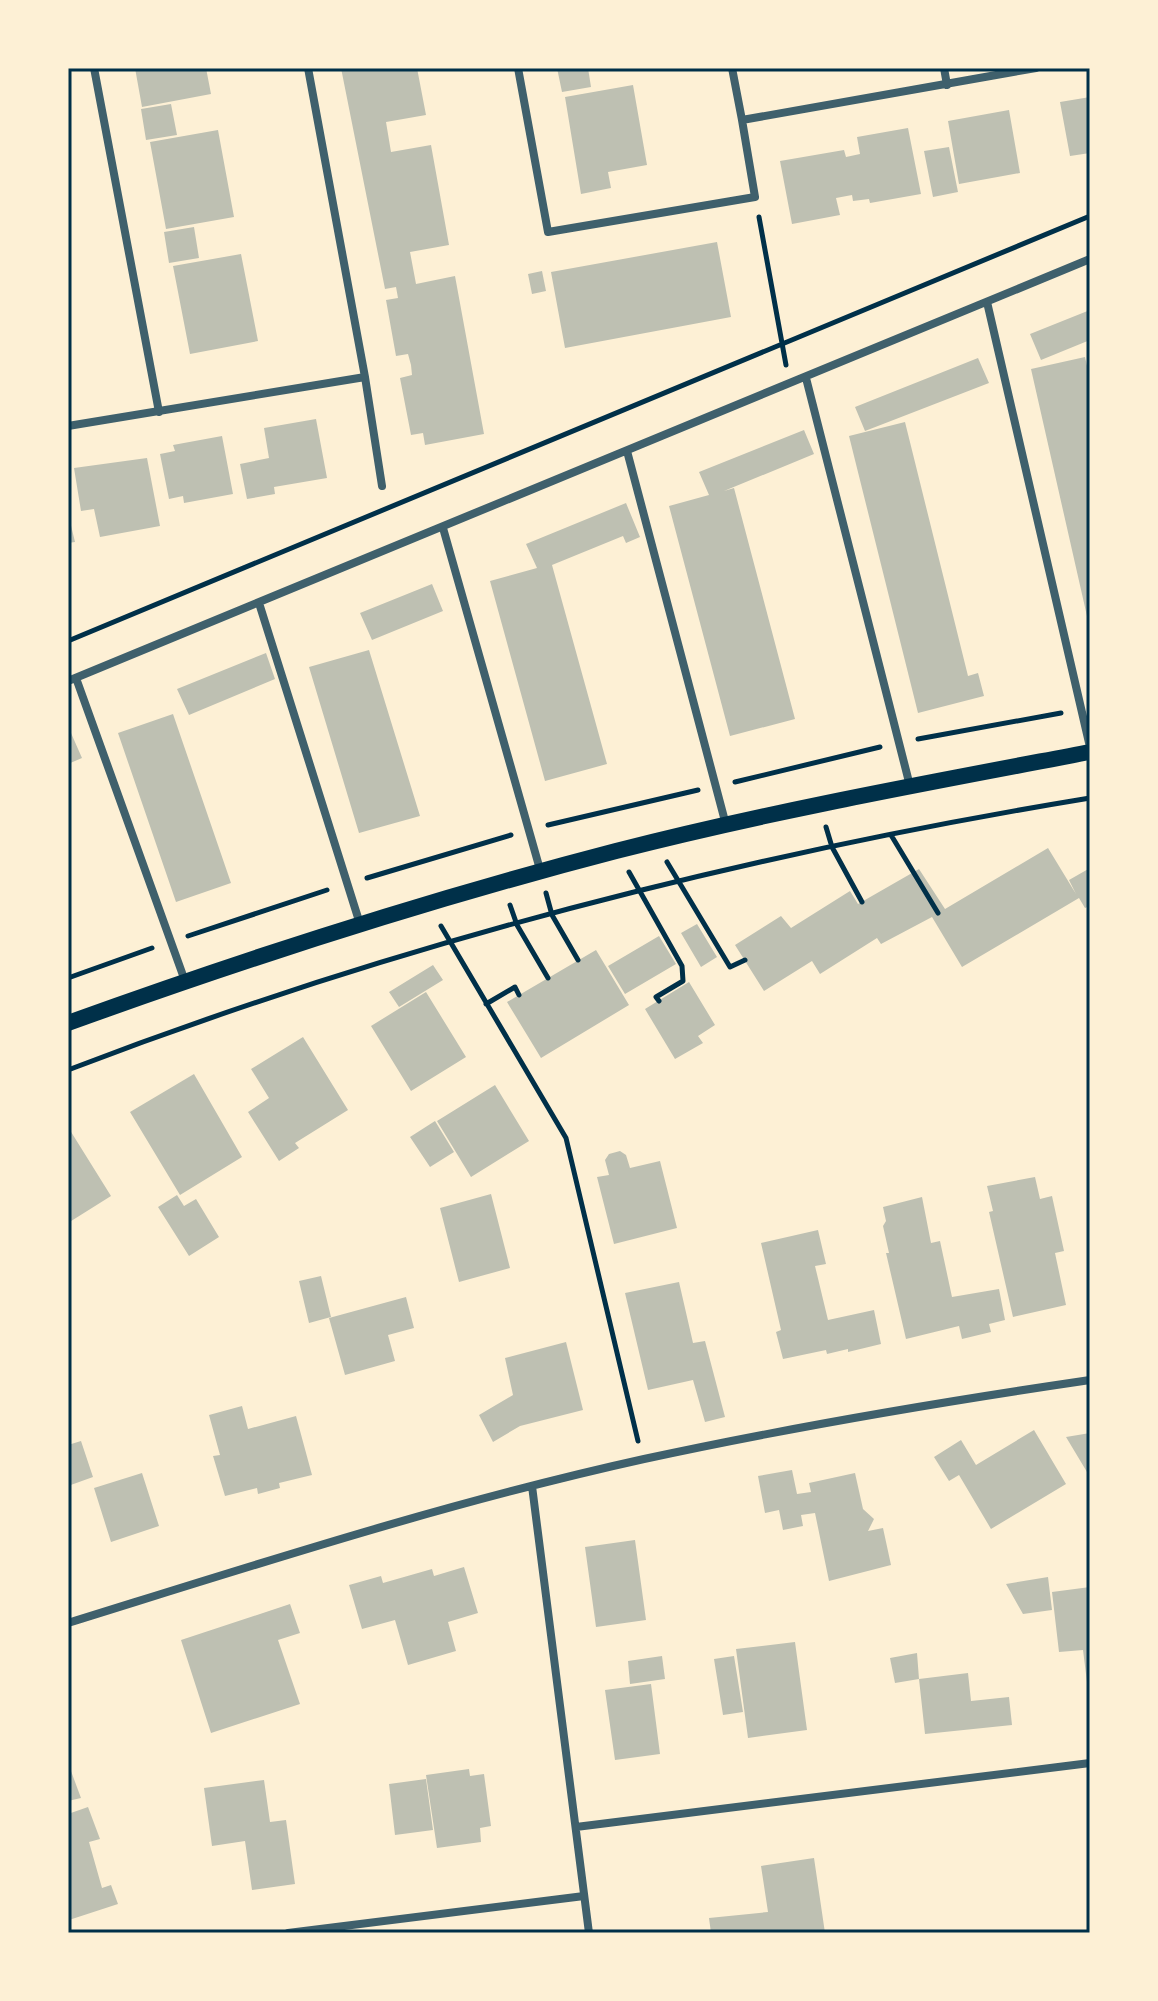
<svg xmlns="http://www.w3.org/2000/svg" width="1158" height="2001" font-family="Quicksand,sans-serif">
<rect width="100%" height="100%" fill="#fdf0d5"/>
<!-- building -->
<path fill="#bec0b2" d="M 135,68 L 206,68 L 211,94 L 142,107 Z
M 341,68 L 417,68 L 426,115 L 386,122 L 391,152 L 431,145 L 449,245 L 410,252 L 416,284 L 455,276 L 484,434 L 425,445 L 423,433 L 411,435 L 400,378 L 412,375 L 411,365 L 408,354 L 396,356 L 386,300 L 398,298 L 396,287 L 385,289 Z
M 557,68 L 588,68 L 591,87 L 562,92 Z
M 633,85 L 647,165 L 608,172 L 611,188 L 581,194 L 565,97 Z
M 1090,97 L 1090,153 L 1070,156 L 1060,102 Z
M 171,104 L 177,135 L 146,140 L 141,109 Z
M 1009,110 L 1020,173 L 959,184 L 948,121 Z
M 908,128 L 921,194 L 870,203 L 869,199 L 853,201 L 852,195 L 836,198 L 840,215 L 792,224 L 780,161 L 844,150 L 846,157 L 860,154 L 857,137 Z
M 218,130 L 234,217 L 166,229 L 150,142 Z
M 949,147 L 958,192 L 933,197 L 924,151 Z
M 194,227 L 199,258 L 169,263 L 164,232 Z
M 717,242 L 731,317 L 565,348 L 551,272 Z
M 241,254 L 258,341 L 190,354 L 173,266 Z
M 542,271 L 546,291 L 532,294 L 528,274 Z
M 1090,310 L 1090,340 L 1041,360 L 1030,334 Z
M 1085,357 L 1090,379 L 1089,625 L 1031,369 Z
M 978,358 L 989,383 L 865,431 L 855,407 Z
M 316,419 L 327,478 L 274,487 L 275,494 L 247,499 L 240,464 L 269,458 L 264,428 Z
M 905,422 L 968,676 L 978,673 L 984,696 L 918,713 L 849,436 Z
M 804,430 L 814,454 L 724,491 L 734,488 L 795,719 L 730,736 L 669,506 L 709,495 L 699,472 Z
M 222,436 L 233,494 L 184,503 L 183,496 L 169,499 L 160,454 L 175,451 L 173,445 Z
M 147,458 L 160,526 L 100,537 L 94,509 L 81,511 L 74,468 Z
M 626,503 L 640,537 L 626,543 L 623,536 L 552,565 L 607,764 L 545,781 L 490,581 L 537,568 L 526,544 Z
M 68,513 L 75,542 L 68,543 Z
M 432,584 L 443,611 L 372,640 L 360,613 Z
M 369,650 L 420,816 L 359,833 L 309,667 Z
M 266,653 L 275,679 L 189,715 L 177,689 Z
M 173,714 L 231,883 L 176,902 L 118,733 Z
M 71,733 L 82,758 L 68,764 L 68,734 Z
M 1048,848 L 1076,894 L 1069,880 L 1090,868 L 1090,906 L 1085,908 L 1079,898 L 962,967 L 932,917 L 881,944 L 877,938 L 820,974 L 812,961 L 764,991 L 735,945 L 781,916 L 791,928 L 850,891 L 858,904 L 919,869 L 945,909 Z
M 697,924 L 717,957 L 701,967 L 681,933 Z
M 659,936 L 676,964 L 625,994 L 608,966 Z
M 596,950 L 629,1005 L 541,1058 L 507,1002 Z
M 433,965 L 443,980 L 399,1007 L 389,992 Z
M 689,982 L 715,1025 L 698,1036 L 703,1043 L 675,1059 L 645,1009 Z
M 426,992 L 466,1057 L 411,1091 L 371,1026 Z
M 303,1037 L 348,1110 L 295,1143 L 299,1148 L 279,1161 L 248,1112 L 269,1098 L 251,1069 Z
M 194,1074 L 242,1157 L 180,1195 L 130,1112 Z
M 495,1085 L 529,1141 L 471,1177 L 437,1121 Z
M 435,1121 L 454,1152 L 430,1167 L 410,1137 Z
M 68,1127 L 111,1196 L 68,1223 Z
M 620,1151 L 626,1155 L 630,1168 L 660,1161 L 677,1228 L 614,1244 L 597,1177 L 609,1175 L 605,1160 L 609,1154 Z
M 1035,1177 L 1040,1199 L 1052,1196 L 1064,1251 L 1055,1253 L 1066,1305 L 1013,1317 L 989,1212 L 993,1211 L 987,1186 Z
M 491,1194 L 510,1268 L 459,1282 L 440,1208 Z
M 177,1195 L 184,1206 L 196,1199 L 219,1237 L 189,1256 L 158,1207 Z
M 922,1197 L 931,1243 L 940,1241 L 952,1297 L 999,1289 L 1005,1320 L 989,1324 L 991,1332 L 962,1339 L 959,1326 L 906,1339 L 886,1253 L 889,1253 L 883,1226 L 886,1221 L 883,1207 Z
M 818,1230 L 826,1264 L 815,1266 L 828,1320 L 874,1310 L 881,1344 L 848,1352 L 848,1349 L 827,1354 L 826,1350 L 783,1359 L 776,1332 L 781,1330 L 761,1243 Z
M 321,1276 L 331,1317 L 309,1323 L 299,1281 Z
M 679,1282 L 693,1343 L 705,1341 L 725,1417 L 705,1422 L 693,1380 L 648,1390 L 625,1293 Z
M 406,1297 L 414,1328 L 388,1335 L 395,1361 L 345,1375 L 329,1318 Z
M 566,1342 L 583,1410 L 520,1426 L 493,1442 L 479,1415 L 513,1395 L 505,1358 Z
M 242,1406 L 248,1429 L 296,1416 L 312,1475 L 279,1483 L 280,1488 L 258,1494 L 257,1488 L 225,1496 L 213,1456 L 220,1455 L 209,1415 Z
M 1034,1430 L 1066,1484 L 991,1529 L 959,1475 L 949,1481 L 934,1457 L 961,1440 L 976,1465 Z
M 1090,1433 L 1090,1477 L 1066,1437 Z
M 81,1441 L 93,1477 L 68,1486 L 68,1445 Z
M 792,1470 L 797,1494 L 811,1492 L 809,1483 L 855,1473 L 863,1509 L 874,1519 L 868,1531 L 883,1528 L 891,1565 L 829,1581 L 815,1513 L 801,1515 L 803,1526 L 783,1530 L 779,1510 L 765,1513 L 758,1476 Z
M 142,1473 L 159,1526 L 111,1542 L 94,1488 Z
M 635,1540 L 646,1620 L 596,1627 L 585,1547 Z
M 464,1567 L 478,1613 L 448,1622 L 456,1651 L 408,1665 L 395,1620 L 362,1629 L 349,1585 L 381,1576 L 383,1583 L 432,1569 L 434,1576 Z
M 1048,1577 L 1052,1610 L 1023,1614 L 1006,1584 Z
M 1090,1587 L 1090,1681 L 1087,1682 L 1083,1650 L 1059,1652 L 1052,1592 Z
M 290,1604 L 300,1633 L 278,1640 L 300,1704 L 211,1733 L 181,1640 Z
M 795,1642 L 807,1730 L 748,1738 L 736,1649 Z
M 917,1653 L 919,1679 L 895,1683 L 890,1658 Z
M 662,1656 L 665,1679 L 630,1684 L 628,1661 Z
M 734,1656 L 743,1712 L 723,1715 L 714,1659 Z
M 968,1673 L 971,1701 L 1009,1697 L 1012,1725 L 925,1734 L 919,1679 Z
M 651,1684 L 660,1754 L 615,1760 L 605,1690 Z
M 68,1763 L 81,1798 L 68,1801 Z
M 469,1769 L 470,1776 L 484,1774 L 491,1826 L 480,1828 L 481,1842 L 437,1848 L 426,1775 Z
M 426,1779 L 433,1830 L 395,1835 L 389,1784 Z
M 264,1780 L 270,1822 L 286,1820 L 295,1884 L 252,1890 L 245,1841 L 212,1846 L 204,1788 Z
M 88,1807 L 100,1839 L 89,1842 L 102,1888 L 111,1885 L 118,1904 L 69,1920 L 68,1814 Z
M 814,1858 L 825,1933 L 711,1933 L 709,1918 L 768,1912 L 761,1866 Z"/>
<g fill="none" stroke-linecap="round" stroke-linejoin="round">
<!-- path -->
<path stroke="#003049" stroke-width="5" d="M 759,217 L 786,365
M 68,641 L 1090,216
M 918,739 L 1061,713
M 735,782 L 880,747
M 548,825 L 698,790
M 826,827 L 832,847 L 862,902
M 891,835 L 938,913
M 667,862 L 730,967 L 745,960
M 629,872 L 682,966 L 683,981 L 656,997 L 659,1001
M 367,878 L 511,835
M 546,893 L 552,915 L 578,960
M 510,905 L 517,925 L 548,978
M 441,926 L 566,1138 L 638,1441
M 188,936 L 327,890
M 68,978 L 152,948
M 486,1004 L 515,987 L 519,995
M 68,1070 C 396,944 743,855 1090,798"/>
<!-- minor -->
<path stroke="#3f606c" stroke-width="8" d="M 94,68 L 159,412
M 518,68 L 548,232 L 755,197 L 742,120
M 732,68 L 742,120 L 1036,68
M 944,68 L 947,85
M 987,302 L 1090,747
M 365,377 L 382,486
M 806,378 L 910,786
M 68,426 L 365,377 L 308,68
M 627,451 L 726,825
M 443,528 L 541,873
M 259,603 L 360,924
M 76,678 L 185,981
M 68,681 L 1090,259
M 532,1486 L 589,1933
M 68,1623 C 258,1564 449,1502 644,1459 C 792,1427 940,1402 1090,1380
M 576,1827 L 1090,1763
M 288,1933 L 584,1896"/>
<!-- secondary -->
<path stroke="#003049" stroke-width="16" d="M 68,1023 C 248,958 431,899 616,851 C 772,811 932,782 1090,752"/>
</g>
<!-- border -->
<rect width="1158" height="2001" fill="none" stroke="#fdf0d5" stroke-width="140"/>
<rect x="70" y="70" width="1018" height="1861" fill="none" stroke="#003049" stroke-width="3"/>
</svg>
